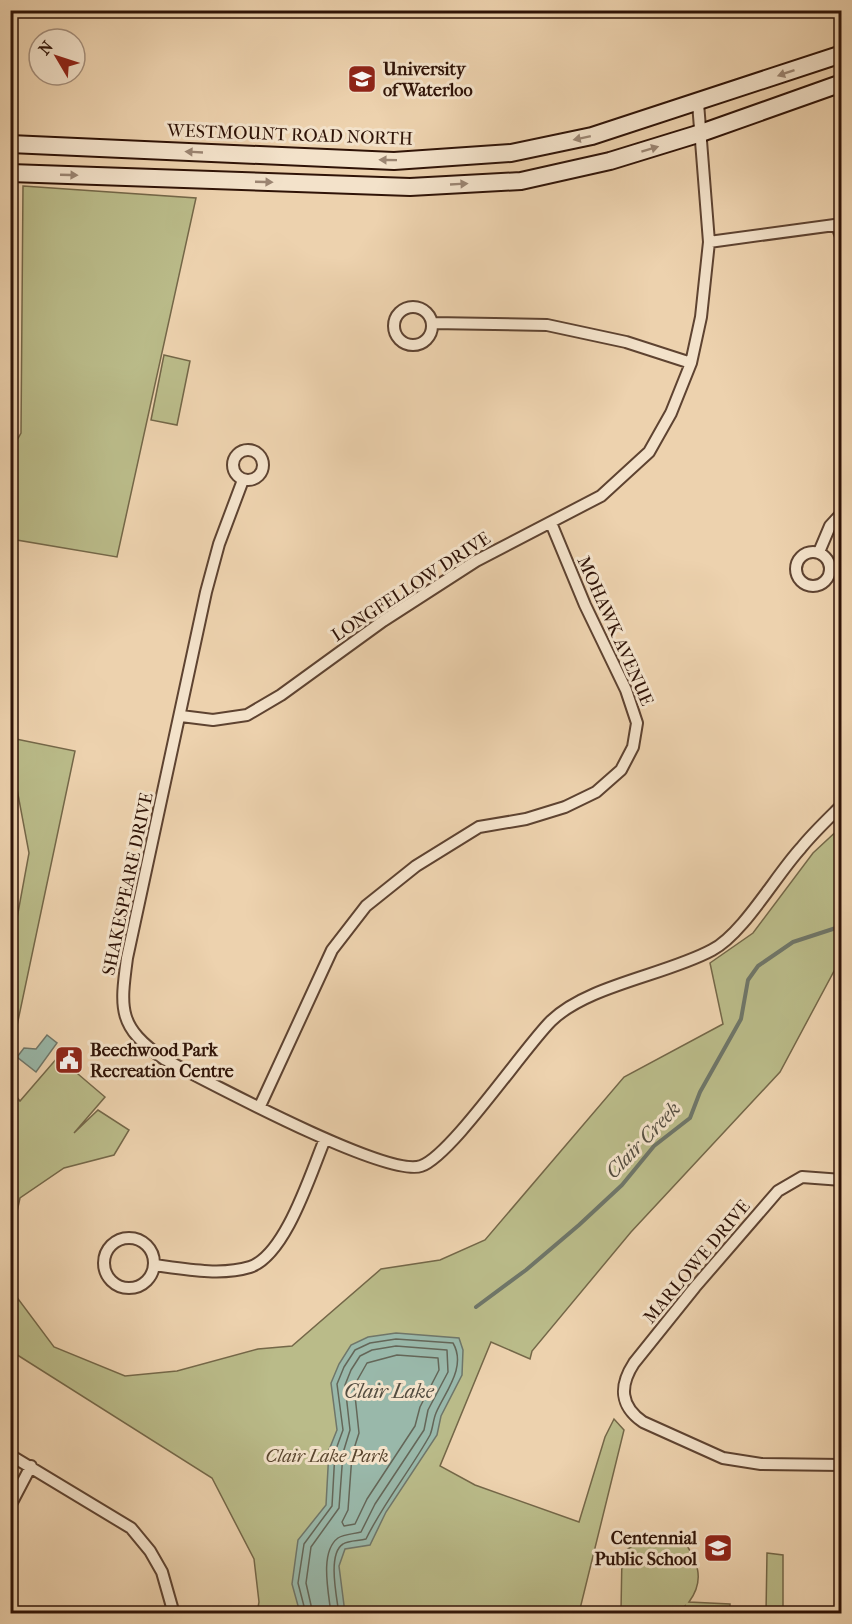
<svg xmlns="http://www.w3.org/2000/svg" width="852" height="1624" font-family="'IM FELL French Canon',serif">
<rect width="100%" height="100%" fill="#edd2ae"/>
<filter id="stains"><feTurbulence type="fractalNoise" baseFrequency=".00333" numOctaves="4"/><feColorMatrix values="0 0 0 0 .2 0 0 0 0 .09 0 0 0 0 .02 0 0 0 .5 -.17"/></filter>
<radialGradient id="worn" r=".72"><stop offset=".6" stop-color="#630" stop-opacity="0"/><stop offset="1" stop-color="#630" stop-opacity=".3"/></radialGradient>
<!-- green -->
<path fill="#babb89" stroke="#746748" stroke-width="1.5" d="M 23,186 L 196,198 L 117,557 L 11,539 L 11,451 L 21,433 Z
M 164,355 L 190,361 L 177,425 L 151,420 Z
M 11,738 L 75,751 L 11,1054 L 10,982 L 15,929 L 29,853 L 17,789 L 11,783 Z
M 841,827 L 841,958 L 780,1072 L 631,1232 L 532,1351 L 530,1359 L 491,1342 L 440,1466 L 475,1485 L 579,1522 L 605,1437 L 614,1419 L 624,1430 L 579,1613 L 257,1613 L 259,1602 L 254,1559 L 212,1478 L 11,1351 L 10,1288 L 54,1347 L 125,1376 L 177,1371 L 258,1349 L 292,1346 L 381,1269 L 440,1260 L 485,1240 L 624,1077 L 723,1024 L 710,963 L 753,933 L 813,853 Z
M 58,1057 L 105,1097 L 74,1133 L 98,1110 L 129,1130 L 114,1155 L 64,1168 L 20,1198 L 11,1239 L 11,1090 L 20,1101 Z
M 683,1539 C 697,1561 706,1579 689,1602 L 730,1604 L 730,1613 L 685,1613 L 685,1606 L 678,1613 L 628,1614 L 621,1611 L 622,1555 C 631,1539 666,1541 683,1539 Z
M 767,1553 L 783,1555 L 783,1612 L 804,1613 L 766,1613 Z"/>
<!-- water -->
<path fill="#99b8aa" stroke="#6f7669" stroke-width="1.5" d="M 47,1035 L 57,1043 L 36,1072 L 17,1057 L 24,1048 L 36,1049 Z
M 396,1333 L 459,1338 L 463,1350 L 462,1375 L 441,1416 L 437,1435 L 386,1512 L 370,1545 L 345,1549 L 339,1566 L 345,1613 L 300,1613 L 292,1584 L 298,1540 L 326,1505 L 329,1450 L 337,1430 L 331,1383 L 339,1364 L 351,1345 L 368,1337 Z"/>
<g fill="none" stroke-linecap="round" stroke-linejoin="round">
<!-- shore -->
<path stroke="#646658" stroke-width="1.5" d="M 397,1355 L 438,1358 L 439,1370 L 420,1407 L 415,1426 L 367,1499 L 355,1524 L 344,1526 L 342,1522 L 348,1510 L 352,1455 L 359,1433 L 354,1386 L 367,1363 Z
M 306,1614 L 298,1583 L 304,1544 L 332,1506 L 335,1452 L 343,1430 L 337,1384 L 344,1367 L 355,1350 L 370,1343 L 396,1339 L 453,1343 C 467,1367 445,1392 436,1413 C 433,1420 433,1428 430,1435 C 410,1471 384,1502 366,1539 C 359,1541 349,1540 343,1544 C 327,1554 337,1598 339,1614
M 313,1614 L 306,1583 L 311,1547 L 339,1508 L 343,1453 L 350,1430 L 345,1385 L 351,1370 L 360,1356 L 372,1350 L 396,1346 L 447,1350 L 448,1372 L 428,1410 L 424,1430 L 375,1504 L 361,1532 C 354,1534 344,1534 338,1538 C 319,1552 329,1594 331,1614"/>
<!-- stream -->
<path stroke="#6f7669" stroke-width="4" d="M 476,1307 L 526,1270 L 579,1225 L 622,1185 L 654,1146 L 690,1118 L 700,1092 L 741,1019 L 748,980 L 758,966 L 793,942 L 842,926"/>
<!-- minor casing -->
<g stroke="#5e4331" stroke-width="14">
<path id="minor" d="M 837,226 L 842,239
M 709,242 L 842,224
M394 326a19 19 0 1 1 38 0a19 19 0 1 1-38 0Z
M 432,323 L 547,325 L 626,342 L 691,363
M233 465a15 15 0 1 1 30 0a15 15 0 1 1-30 0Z
M 243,480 L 219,544 L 206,592 L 127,958 C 120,1010 118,1027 164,1059 C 205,1080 386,1178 421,1166 C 451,1156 523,1049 551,1021 C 588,985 666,975 712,950 C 743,934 776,875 801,848 C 813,833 828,819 842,805
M796 569a17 17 0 1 1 34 0a17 17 0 1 1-34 0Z
M 819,552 L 830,526 L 842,513
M 181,716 L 213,720 L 247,715 L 281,695 L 383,621 L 476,561 L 601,496 L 649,452 L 671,413 L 691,363 L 701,317 L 709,242 L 698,103
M 260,1106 L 332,950 L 366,906 L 416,866 L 479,827 L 526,819 L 565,807 L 596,792 L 621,770 L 633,747 L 637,723 L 626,690 L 585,605 L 551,523
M 842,1180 L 802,1177 L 778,1191 L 695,1287 L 634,1363 C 619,1386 620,1406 643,1422 L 723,1458 L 761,1464 L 842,1465
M104 1263a25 25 0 1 1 50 0a25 25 0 1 1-50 0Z
M 154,1265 C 184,1269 221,1276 250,1267 C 286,1255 311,1172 325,1139
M 10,1455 L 131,1528 L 150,1551 L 162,1572 L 174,1614
M 10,1506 L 31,1466"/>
</g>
<!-- secondary casing -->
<g stroke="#2f1307" stroke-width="20">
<path id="secondary" d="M 10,144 L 394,161 L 511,153 L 592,136 L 842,54
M 10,173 L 410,187 L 521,181 L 610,161 L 701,133 L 842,83"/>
</g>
<!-- minor -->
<use href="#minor" stroke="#f3e2ca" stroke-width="10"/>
<!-- secondary -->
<use href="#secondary" stroke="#f3e2ca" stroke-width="16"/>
</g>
<!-- one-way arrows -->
<defs><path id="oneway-solid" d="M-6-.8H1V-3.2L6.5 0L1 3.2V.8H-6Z" transform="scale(1.5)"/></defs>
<g fill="#9b8572">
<use href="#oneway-solid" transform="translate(786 73) rotate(161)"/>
<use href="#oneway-solid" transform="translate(582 138) rotate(168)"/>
<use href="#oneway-solid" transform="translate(650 149) rotate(-17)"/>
<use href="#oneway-solid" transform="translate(194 152) rotate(-177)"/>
<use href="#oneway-solid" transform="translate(388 160) rotate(-179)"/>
<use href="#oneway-solid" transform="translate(69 175) rotate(2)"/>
<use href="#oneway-solid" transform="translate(264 182) rotate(2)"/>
<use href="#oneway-solid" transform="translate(459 184) rotate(-3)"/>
</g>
<!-- icons -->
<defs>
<g id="university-square" transform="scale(1.5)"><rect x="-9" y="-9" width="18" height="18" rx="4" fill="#8f2418" stroke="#f3e2ca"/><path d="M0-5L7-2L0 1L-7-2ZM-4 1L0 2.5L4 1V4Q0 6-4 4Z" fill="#fff"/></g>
<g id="civic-square" transform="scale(1.5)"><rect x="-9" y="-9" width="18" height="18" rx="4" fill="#8f2418" stroke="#f3e2ca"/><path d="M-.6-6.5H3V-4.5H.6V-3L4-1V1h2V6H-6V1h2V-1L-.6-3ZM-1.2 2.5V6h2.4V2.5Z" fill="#fff"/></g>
<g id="school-square" transform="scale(1.5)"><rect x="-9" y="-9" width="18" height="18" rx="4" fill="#8f2418" stroke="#f3e2ca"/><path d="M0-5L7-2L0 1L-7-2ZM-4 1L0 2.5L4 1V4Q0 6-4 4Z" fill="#fff"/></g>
</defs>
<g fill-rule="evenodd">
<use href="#university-square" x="362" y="79"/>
<use href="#civic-square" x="69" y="1060"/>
<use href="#school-square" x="718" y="1548"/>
</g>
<g text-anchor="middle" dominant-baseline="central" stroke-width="6" stroke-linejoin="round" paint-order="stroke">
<!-- poi labels -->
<g font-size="18" font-weight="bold" fill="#2f1307" stroke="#f3e2ca" text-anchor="start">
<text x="383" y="69">University<tspan x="383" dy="21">of Waterloo</tspan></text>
<text x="90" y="1050">Beechwood Park<tspan x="90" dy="21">Recreation Centre</tspan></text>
<text x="697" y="1538" text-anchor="end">Centennial<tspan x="697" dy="21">Public School</tspan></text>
</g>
<!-- street labels -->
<g font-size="18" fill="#2f1307" stroke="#f3e2ca">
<text transform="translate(290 135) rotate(2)">WESTMOUNT ROAD NORTH</text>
<text transform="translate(411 587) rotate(-33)">LONGFELLOW DRIVE</text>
<text transform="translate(615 631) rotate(66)">MOHAWK AVENUE</text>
<text transform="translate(128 884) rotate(-78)">SHAKESPEARE DRIVE</text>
<text transform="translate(697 1262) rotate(-50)">MARLOWE DRIVE</text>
</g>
<!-- park labels -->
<g font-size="18" font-style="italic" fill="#59452e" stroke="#f3e2ca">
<text x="327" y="1456">Clair Lake Park</text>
</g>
<!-- water labels -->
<g font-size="20" font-style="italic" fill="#544d40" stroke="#f3e2ca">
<text transform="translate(643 1140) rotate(-46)">Clair Creek</text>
<text x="389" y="1391">Clair Lake</text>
</g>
</g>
<!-- margin -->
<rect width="852" height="1624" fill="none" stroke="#edd2ae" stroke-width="36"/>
<rect x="12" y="12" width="828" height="1600" fill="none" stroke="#2f1307" stroke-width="3"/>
<rect x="18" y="18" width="816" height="1588" fill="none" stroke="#2f1307" stroke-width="1.5"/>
<!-- north arrow -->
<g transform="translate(57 57) rotate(309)"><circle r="28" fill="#f3e2ca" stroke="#a58f7c" stroke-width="1.5"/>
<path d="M0-4.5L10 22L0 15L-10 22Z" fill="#8f2418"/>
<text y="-9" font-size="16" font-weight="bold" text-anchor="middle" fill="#2f1307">N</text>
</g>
<rect width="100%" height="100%" filter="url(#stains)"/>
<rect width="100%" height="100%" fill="url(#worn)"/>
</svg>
